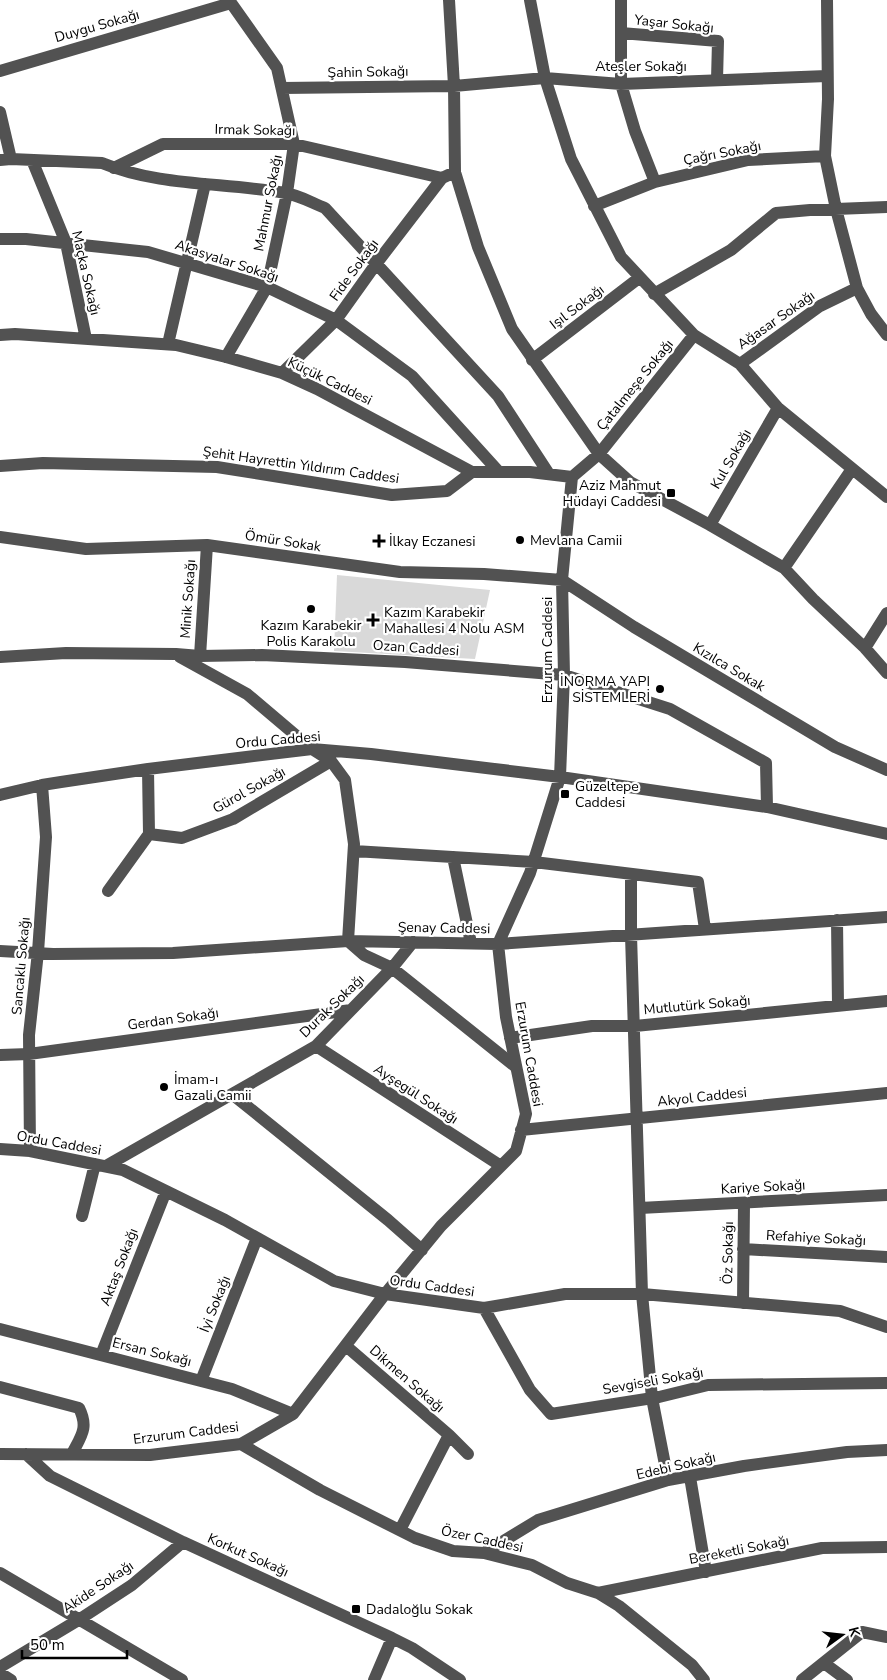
<svg xmlns="http://www.w3.org/2000/svg" width="887" height="1680" font-family="'Nunito Sans',sans-serif">
<rect width="100%" height="100%" fill="#fff"/>
<!-- green -->
<path fill="#d9d9d9" d="M 337,575 L 490,590 L 475,659 L 334,651 Z"/>
<g fill="none" stroke-linecap="round" stroke-linejoin="round">
<!-- minor -->
<path stroke="#525252" stroke-width="12" d="M 449,0 L 454,86 L 455,172 L 478,247 L 512,329 L 599,454 L 630,482 L 710,525 L 784,568 L 813,599 L 865,648 L 887,673
M 530,0 L 545,78 L 571,159 L 621,257 L 694,335 L 740,364 L 778,408 L 887,497
M 827,0 L 828,99 L 825,156 L 836,209 L 857,288 L 871,314 L 887,335
M 621,33 L 718,41 L 717,80
M 0,71 L 231,3
M 282,88 L 454,86 L 545,78 L 621,84 L 827,76
M 0,112 L 11,159
M 0,160 L 11,159 L 102,163 C 160,187 224,182 285,193 C 299,195 312,203 325,208 L 498,396 L 549,474
M 32,160 L 66,243 L 86,339
M 114,168 L 163,144 L 294,144 L 442,178 L 455,172
M 655,182 L 748,160 L 825,156
M 594,206 L 655,182 L 635,131 L 621,84 L 621,0
M 0,239 L 26,239 L 148,252 L 267,287 L 336,320 L 412,376 L 499,472
M 654,294 L 731,250 L 776,213 L 810,210 L 887,207
M 0,335 L 15,334 L 176,345 L 226,357 L 282,373 L 317,389 L 472,472 L 530,472 L 572,477 L 599,454 L 694,335
M 168,344 L 205,184
M 226,357 L 267,287 L 287,193 L 294,144 L 277,68 L 229,0
M 532,360 L 639,278
M 740,364 L 820,306 L 857,288
M 282,373 L 336,320 L 376,264 L 442,178
M 0,466 L 43,463 L 217,467 L 392,495 L 447,491 L 472,472
M 710,525 L 778,408
M 0,537 L 86,549 L 207,545 L 400,572 L 484,574 L 562,580 L 634,627 L 835,747 L 887,770
M 784,568 L 852,469
M 865,648 L 887,613
M 200,656 L 207,545
M 0,657 L 66,653 L 176,654 L 200,656 L 262,655 L 405,662 L 564,675 L 670,709 L 766,763 L 767,807
M 180,657 L 247,694 L 312,749 L 331,761 L 345,780 L 354,844 L 348,941 L 364,955 L 392,968 L 516,1067
M 148,769 L 149,834 L 182,838 L 233,819 L 331,761
M 0,795 L 42,785 L 61,782 L 148,769 L 312,749 L 371,754 L 560,777 L 767,807 L 887,834
M 354,851 L 534,862 L 698,882 L 705,929
M 453,857 L 471,943
M 631,874 L 631,935 L 642,1294 L 652,1398 L 668,1480
M 108,891 L 149,834
M 837,920 L 838,1006
M 0,951 L 53,954 L 173,953 L 348,941 L 498,944 L 887,917
M 510,1038 L 592,1026 L 635,1026 L 887,1001
M 316,1046 L 501,1166
M 0,1055 L 29,1054 L 351,1010
M 232,1094 L 388,1220 L 422,1250
M 521,1130 L 887,1093
M 0,1149 L 30,1151 L 123,1170 L 225,1220 L 334,1281 L 385,1294 L 484,1308 L 565,1294 L 642,1294 L 840,1311 L 887,1327
M 30,1151 L 29,1035 L 38,952 L 46,837 L 42,785
M 106,1166 L 316,1046 L 392,968 L 413,942
M 640,1208 L 887,1195
M 82,1216 L 95,1164
M 743,1249 L 887,1257
M 743,1303 L 744,1203
M 484,1308 L 530,1390 L 551,1414 L 659,1397 L 708,1385 L 887,1383
M 0,1329 L 232,1389 L 293,1414
M 346,1346 L 449,1435 L 400,1530
M 101,1355 L 166,1191
M 201,1381 L 257,1238
M 0,1387 L 79,1408 C 89,1428 81,1436 72,1454
M 449,1435 L 468,1454
M 241,1444 L 320,1490 L 415,1538 L 453,1551 L 484,1553 L 532,1565 L 567,1583 L 598,1593 L 619,1606 L 692,1665 L 704,1680
M 0,1454 L 150,1455 L 241,1444 L 293,1414 L 385,1294 L 441,1226 L 516,1151 L 526,1114 L 506,1017 L 498,944 L 530,873 L 560,777 L 564,675 L 562,580 L 572,477
M 26,1454 L 50,1476 L 183,1542 L 392,1638 L 412,1648 L 460,1680
M 690,1477 L 706,1572
M 484,1553 L 538,1520 L 668,1480 L 744,1466 L 847,1452 L 887,1450
M 0,1573 L 182,1680
M 598,1593 L 822,1548 L 887,1547
M 824,1663 L 847,1680
M 0,1667 L 80,1619 L 132,1585 L 183,1542
M 0,1673 L 11,1680
M 374,1680 L 392,1638
M 802,1680 L 862,1632 L 887,1637"/>
</g>
<!-- markers -->
<g fill="#000" stroke="#fff" stroke-width="2">
<rect x="666" y="488" width="10" height="10" rx="2.5"/>
<circle cx="520" cy="540" r="5"/>
<path d="M376.5 533.5h5v5h5v5h-5v5h-5v-5h-5v-5h5z"/>
<circle cx="311" cy="609" r="5"/>
<path d="M370.5 612.5h5v5h5v5h-5v5h-5v-5h-5v-5h5z"/>
<circle cx="660" cy="689" r="5"/>
<rect x="560" y="789" width="10" height="10" rx="2.5"/>
<circle cx="164" cy="1087" r="5"/>
<rect x="351" y="1604" width="10" height="10" rx="2.5"/>
</g>
<g text-anchor="middle" dominant-baseline="central" stroke-width="4.5" stroke-linejoin="round" paint-order="stroke">
<!-- street labels -->
<g font-size="14" fill="#000" stroke="#fff">
<text transform="translate(674 24) rotate(6)">Yaşar Sokağı</text>
<text transform="translate(97 26) rotate(-16)">Duygu Sokağı</text>
<text x="641" y="66">Ateşler Sokağı</text>
<text transform="translate(368 72) rotate(-1)">Şahin Sokağı</text>
<text transform="translate(255 130) rotate(1)">Irmak Sokağı</text>
<text transform="translate(722 153) rotate(-11)">Çağrı Sokağı</text>
<text transform="translate(268 203) rotate(-79)">Mahmur Sokağı</text>
<text transform="translate(227 261) rotate(18)">Akasyalar Sokağı</text>
<text transform="translate(354 270) rotate(-54)">Fide Sokağı</text>
<text transform="translate(86 273) rotate(77)">Maçka Sokağı</text>
<text transform="translate(577 307) rotate(-37)">Işıl Sokağı</text>
<text transform="translate(776 320) rotate(-35)">Ağasar Sokağı</text>
<text transform="translate(330 381) rotate(26)">Küçük Caddesi</text>
<text transform="translate(635 385) rotate(-51)">Çatalmeşe Sokağı</text>
<text transform="translate(731 459) rotate(-60)">Kul Sokağı</text>
<text transform="translate(301 465) rotate(8)">Şehit Hayrettin Yıldırım Caddesi</text>
<text transform="translate(283 541) rotate(9)">Ömür Sokak</text>
<text transform="translate(188 599) rotate(-86)">Minik Sokağı</text>
<text transform="translate(416 648) rotate(4)">Ozan Caddesi</text>
<text transform="translate(547 650) rotate(-90)">Erzurum Caddesi</text>
<text transform="translate(729 667) rotate(31)">Kızılca Sokak</text>
<text transform="translate(278 740) rotate(-5)">Ordu Caddesi</text>
<text transform="translate(249 790) rotate(-29)">Gürol Sokağı</text>
<text transform="translate(444 928) rotate(1)">Şenay Caddesi</text>
<text transform="translate(21 966) rotate(-85)">Sancaklı Sokağı</text>
<text transform="translate(697 1005) rotate(-5)">Mutlutürk Sokağı</text>
<text transform="translate(332 1006) rotate(-44)">Durak Sokağı</text>
<text transform="translate(173 1019) rotate(-8)">Gerdan Sokağı</text>
<text transform="translate(529 1054) rotate(80)">Erzurum Caddesi</text>
<text transform="translate(416 1094) rotate(33)">Ayşegül Sokağı</text>
<text transform="translate(702 1097) rotate(-6)">Akyol Caddesi</text>
<text transform="translate(59 1143) rotate(10)">Ordu Caddesi</text>
<text transform="translate(763 1187) rotate(-3)">Kariye Sokağı</text>
<text transform="translate(816 1238) rotate(3)">Refahiye Sokağı</text>
<text transform="translate(728 1253) rotate(-89)">Öz Sokağı</text>
<text transform="translate(119 1267) rotate(-69)">Aktaş Sokağı</text>
<text transform="translate(432 1286) rotate(8)">Ordu Caddesi</text>
<text transform="translate(215 1304) rotate(-68)">İyi Sokağı</text>
<text transform="translate(152 1352) rotate(14)">Ersan Sokağı</text>
<text transform="translate(407 1379) rotate(41)">Dikmen Sokağı</text>
<text transform="translate(653 1381) rotate(-10)">Sevgiseli Sokağı</text>
<text transform="translate(186 1433) rotate(-7)">Erzurum Caddesi</text>
<text transform="translate(676 1466) rotate(-13)">Edebi Sokağı</text>
<text transform="translate(482 1539) rotate(12)">Özer Caddesi</text>
<text transform="translate(739 1550) rotate(-11)">Bereketli Sokağı</text>
<text transform="translate(248 1555) rotate(24)">Korkut Sokağı</text>
<text transform="translate(98 1587) rotate(-34)">Akide Sokağı</text>
</g>
<!-- poi labels -->
<g font-size="14" fill="#000" stroke="#fff" text-anchor="start">
<text x="661" y="485" text-anchor="end">Aziz Mahmut<tspan x="661" dy="16">Hüdayi Caddesi</tspan></text>
<text x="530" y="540">Mevlana Camii</text>
<text x="389" y="541">İlkay Eczanesi</text>
<text x="384" y="612">Kazım Karabekir<tspan x="384" dy="16">Mahallesi 4 Nolu ASM</tspan></text>
<text x="311" y="625" text-anchor="middle">Kazım Karabekir<tspan x="311" dy="16">Polis Karakolu</tspan></text>
<text x="650" y="681" text-anchor="end">İNORMA YAPI<tspan x="650" dy="16">SİSTEMLERİ</tspan></text>
<text x="575" y="786">Güzeltepe<tspan x="575" dy="16">Caddesi</tspan></text>
<text x="174" y="1079">İmam-ı<tspan x="174" dy="16">Gazali Camii</tspan></text>
<text x="366" y="1609">Dadaloğlu Sokak</text>
</g>
</g>
<!-- north arrow -->
<g transform="translate(842 1635) rotate(75)" stroke="#ffffff" stroke-width="4" paint-order="stroke">
<path d="M0-4L9 19L0 12L-9 19Z" fill="#000000"/>
<text y="-8" font-size="14" font-weight="bold" text-anchor="middle" fill="#000000">K</text>
</g>
<!-- scale -->
<path d="M22 1650v8h105v-8" fill="none" stroke="#000000" stroke-width="2.5"/>
<text x="30" y="1650" font-size="15" fill="#000000" stroke="#ffffff" stroke-width="4" paint-order="stroke">50 m</text>
</svg>
